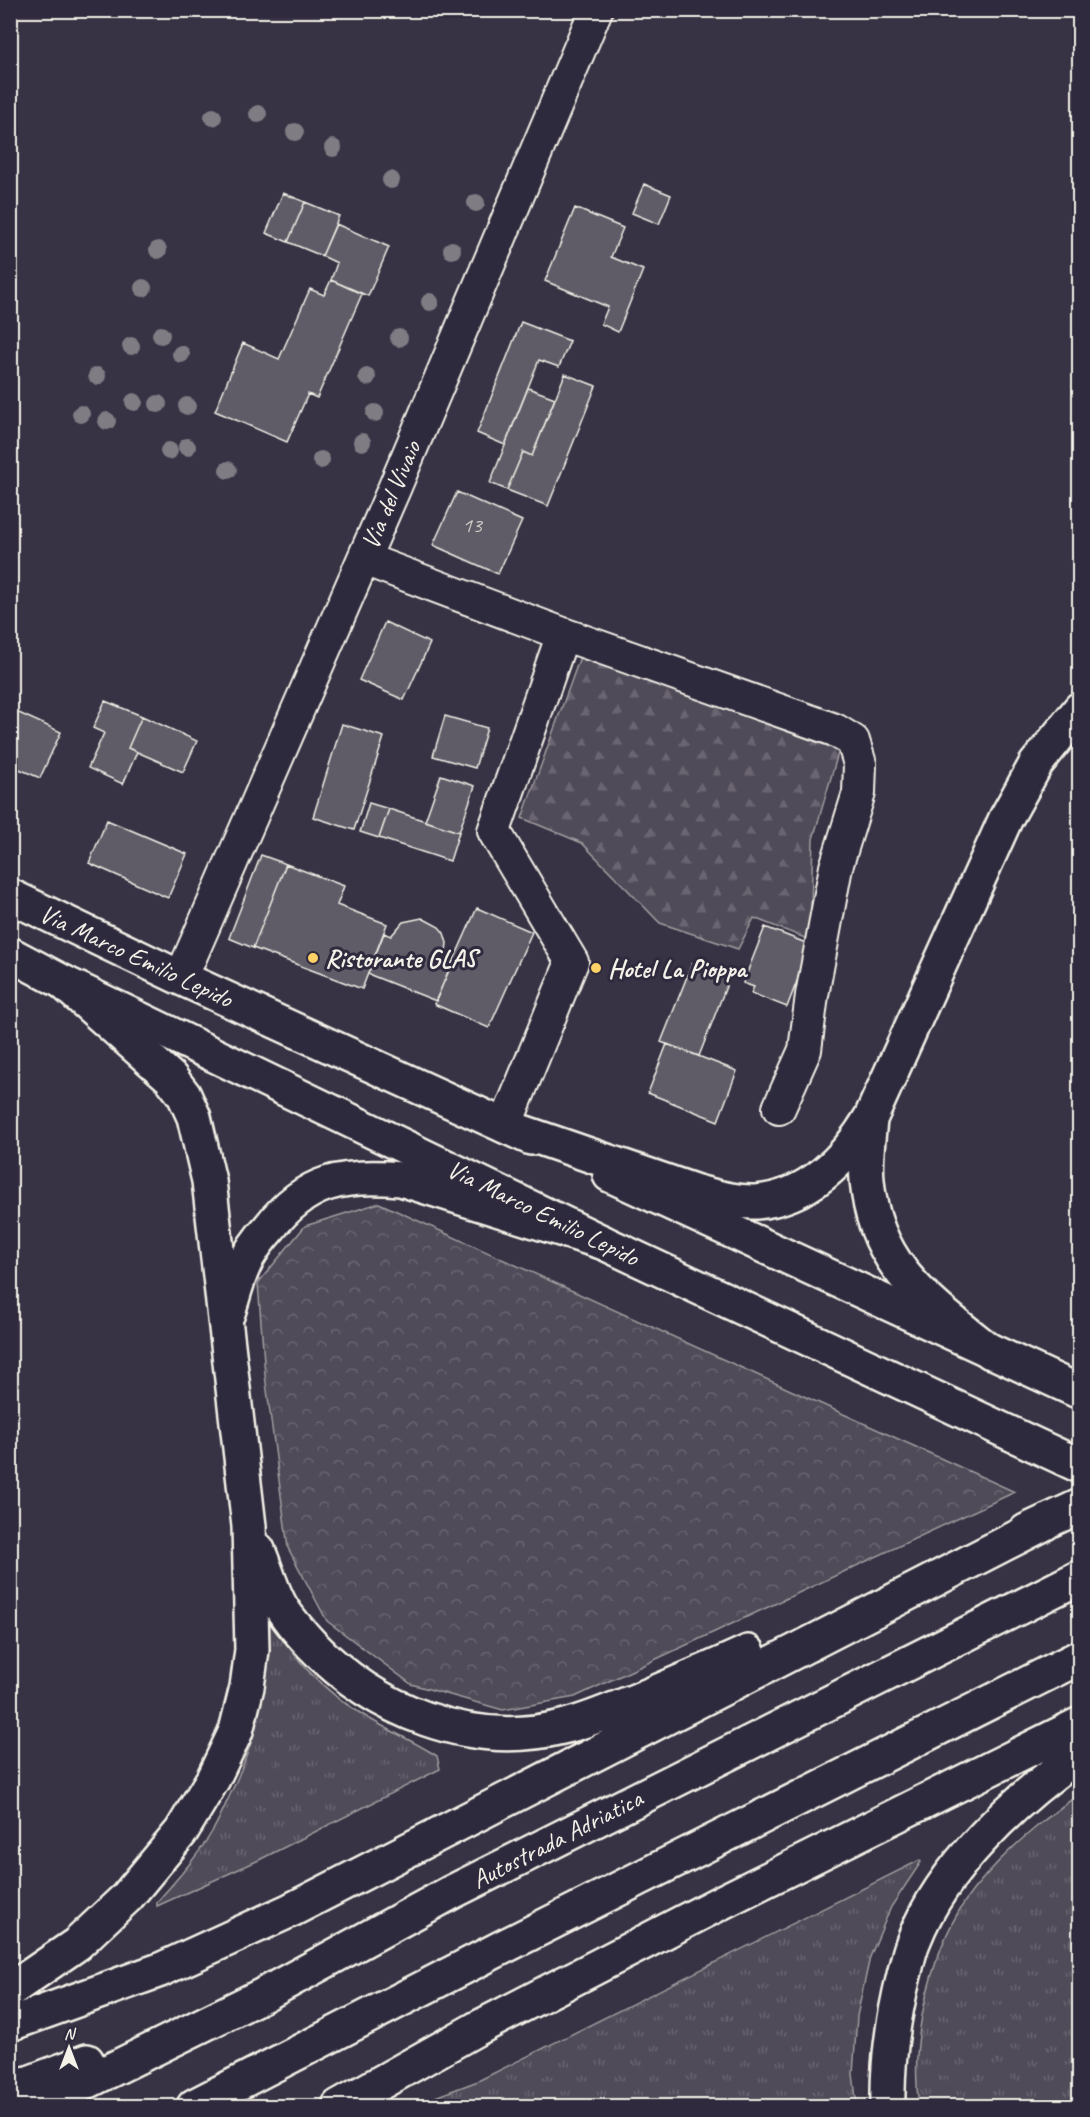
<svg xmlns="http://www.w3.org/2000/svg" width="1090" height="2117" font-family="Caveat,sans-serif">
<defs>
<pattern id="grass-tufts" width="24" height="20" patternUnits="userSpaceOnUse" patternTransform="scale(1.5)"><rect width="24" height="20" fill="#504b59"/><path d="M3 7l-1-3M5 7V3M7 7l1-3M15 17l-1-3M17 17v-4M19 17l1-3" fill="none" stroke="#6a6571"/></pattern>
<pattern id="forest-firs" width="22" height="20" patternUnits="userSpaceOnUse" patternTransform="scale(1.5)"><rect width="22" height="20" fill="#504b59"/><path d="M5 1l3.5 6h-7zM16 11l3.5 6h-7z" fill="#6a6571"/></pattern>
<pattern id="park-crowns" width="20" height="18" patternUnits="userSpaceOnUse" patternTransform="scale(1.5)"><rect width="20" height="18" fill="#504b59"/><path d="M2 6a3 3 0 1 1 6 0M12 15a3 3 0 1 1 6 0" fill="none" stroke="#6a6571"/></pattern>
</defs>
<rect width="100%" height="100%" fill="#373244"/>
<filter id="ink" filterUnits="userSpaceOnUse"><feTurbulence type="fractalNoise" baseFrequency=".0167" numOctaves="2"/><feDisplacementMap in="SourceGraphic" scale="12" xChannelSelector="R" yChannelSelector="G"/><feConvolveMatrix kernelMatrix="1 2 1 2 8 2 1 2 1" color-interpolation-filters="sRGB"/></filter>
<g filter="url(#ink)">
<!-- grass -->
<path fill="url(#grass-tufts)" stroke="#a29ea0" stroke-width="1.5" d="M 271,1619 C 291,1657 323,1690 360,1713 C 385,1729 412,1740 437,1756 L 440,1769 L 259,1860 L 157,1906 L 157,1902 C 177,1879 198,1856 213,1830 C 219,1820 224,1808 229,1797 C 258,1736 269,1688 267,1620 Z
M 1079,1795 L 1079,2106 L 919,2106 C 909,2041 932,1942 974,1889 C 992,1867 1013,1846 1035,1828 C 1050,1816 1063,1804 1079,1795 Z
M 920,1860 L 921,1862 L 891,1907 L 870,1957 L 857,2016 L 853,2074 L 857,2106 L 411,2106 L 478,2081 Z"/>
<!-- forest -->
<path fill="url(#forest-firs)" stroke="#a29ea0" stroke-width="1.5" d="M 580,657 L 839,750 L 813,839 L 810,940 L 754,918 L 738,949 L 660,923 L 582,843 L 522,818 Z"/>
<!-- park -->
<path fill="url(#park-crowns)" stroke="#a29ea0" stroke-width="1.5" d="M 379,1203 L 1015,1492 L 575,1697 L 503,1710 L 411,1684 L 327,1621 L 288,1548 L 265,1375 L 258,1283 L 305,1226 Z"/>
<!-- building -->
<path fill="#5f5c67" stroke="#f4f1e8" stroke-width="1.5" d="M 644,184 L 671,195 L 659,224 L 632,213 Z
M 283,193 L 305,202 L 288,242 L 266,233 Z
M 305,202 L 339,216 L 322,256 L 288,242 Z
M 575,208 L 623,228 L 611,257 L 643,270 L 618,332 L 601,324 L 608,307 L 545,281 Z
M 336,224 L 389,247 L 368,296 L 331,280 L 337,263 L 322,256 Z
M 331,280 L 362,294 L 317,398 L 308,394 L 287,442 L 215,411 L 243,343 L 279,359 L 310,289 L 324,295 Z
M 521,322 L 570,341 L 559,367 L 539,360 L 505,445 L 477,433 Z
M 565,374 L 596,386 L 548,506 L 507,490 L 523,452 L 532,456 Z
M 528,388 L 555,398 L 532,456 L 523,452 L 507,490 L 490,483 Z
M 457,492 L 522,521 L 498,574 L 433,545 Z
M 385,622 L 430,643 L 404,700 L 359,680 Z
M 105,701 L 142,716 L 128,748 L 137,752 L 123,784 L 88,768 L 104,733 L 93,728 Z
M 10,709 L 61,732 L 40,778 L 10,765 Z
M 142,716 L 197,741 L 183,772 L 128,748 Z
M 445,716 L 487,728 L 475,768 L 433,756 Z
M 342,724 L 384,737 L 354,830 L 313,817 Z
M 441,775 L 475,786 L 459,832 L 425,821 Z
M 369,803 L 389,809 L 379,838 L 360,832 Z
M 389,809 L 459,832 L 450,861 L 379,838 Z
M 107,820 L 187,854 L 168,898 L 89,863 Z
M 261,855 L 286,864 L 253,948 L 229,938 Z
M 286,864 L 344,886 L 337,905 L 387,924 L 362,989 L 253,948 Z
M 477,908 L 532,932 L 489,1028 L 434,1004 Z
M 422,918 L 439,927 L 444,933 L 447,943 L 445,959 L 452,962 L 436,1001 L 368,974 L 384,933 L 391,936 L 403,922 Z
M 765,927 L 811,945 L 787,1007 L 751,993 L 754,987 L 743,983 Z
M 692,964 L 729,979 L 699,1056 L 661,1042 Z
M 667,1044 L 737,1071 L 718,1121 L 648,1093 Z"/>
<g fill="none" stroke-linecap="round" stroke-linejoin="round">
<!-- street casing -->
<g stroke="#f4f1e8" stroke-width="36">
<path id="street" d="M 364,559 L 563,634 L 835,730 L 853,741 L 860,764 L 859,793 L 836,867 L 812,995 L 805,1050 L 779,1108
M 181,978 L 394,489 L 596,10
M 505,1126 L 572,962 L 494,831 L 563,634"/>
</g>
<!-- primary casing -->
<g stroke="#f4f1e8" stroke-width="38">
<path id="primary" d="M 10,896 L 181,978 L 531,1138
M 10,954 L 63,982 L 602,1242 L 1080,1466
M 610,1175 L 1080,1392"/>
</g>
<!-- highway casing -->
<g stroke="#f4f1e8" stroke-width="38">
<path id="highway" d="M 870,1120 C 868,1140 865,1160 867,1180 C 874,1266 928,1302 991,1352
M 505,1126 L 697,1192 C 716,1197 736,1203 756,1202 C 807,1198 846,1160 871,1117 L 1006,818 L 1036,764 L 1080,709
M 228,1313 C 233,1297 237,1280 244,1265 C 250,1251 260,1238 270,1227 C 306,1180 344,1174 401,1179 L 602,1242
M 1026,1531 L 1080,1506
M 258,1550 C 265,1566 270,1585 278,1601 C 285,1616 299,1631 311,1644 C 374,1710 471,1750 562,1727 C 588,1721 611,1710 635,1701 C 673,1685 711,1669 748,1652
M 10,1990 L 77,1944 L 127,1897 L 181,1832 L 213,1779 L 236,1731 L 247,1687 L 252,1650 L 249,1526 L 209,1181 L 194,1117 L 184,1095 L 171,1078 L 63,982
M 10,2024 L 160,1970 L 291,1910 L 1045,1523
M 10,2090 L 87,2061
M 38,2106 L 263,1995 L 452,1892 L 1080,1577
M 194,2106 L 501,1948 L 1080,1657
M 339,2106 L 476,2029 L 722,1902 L 1080,1724
M 888,2106 C 887,2061 893,2019 904,1975 C 907,1964 909,1951 914,1940 C 942,1867 1017,1798 1080,1754"/>
</g>
<!-- street -->
<use href="#street" stroke="#2f2a3d" stroke-width="32"/>
<!-- primary -->
<use href="#primary" stroke="#2f2a3d" stroke-width="33"/>
<!-- highway -->
<use href="#highway" stroke="#2f2a3d" stroke-width="33"/>
</g>
<!-- trees -->
<g fill="#807b83">
<circle cx="258" cy="114" r="9"/>
<circle cx="213" cy="117" r="9"/>
<circle cx="295" cy="132" r="9"/>
<circle cx="333" cy="148" r="9"/>
<circle cx="391" cy="180" r="9"/>
<circle cx="476" cy="203" r="9"/>
<circle cx="158" cy="250" r="9"/>
<circle cx="452" cy="250" r="9"/>
<circle cx="143" cy="288" r="9"/>
<circle cx="430" cy="302" r="9"/>
<circle cx="161" cy="335" r="9"/>
<circle cx="399" cy="338" r="9"/>
<circle cx="131" cy="346" r="9"/>
<circle cx="181" cy="354" r="9"/>
<circle cx="97" cy="376" r="9"/>
<circle cx="367" cy="377" r="9"/>
<circle cx="134" cy="402" r="9"/>
<circle cx="158" cy="404" r="9"/>
<circle cx="187" cy="406" r="9"/>
<circle cx="375" cy="413" r="9"/>
<circle cx="81" cy="414" r="9"/>
<circle cx="107" cy="421" r="9"/>
<circle cx="362" cy="442" r="9"/>
<circle cx="187" cy="447" r="9"/>
<circle cx="169" cy="451" r="9"/>
<circle cx="321" cy="460" r="9"/>
<circle cx="228" cy="470" r="9"/>
</g>
</g>
<!-- markers -->
<g fill="#ffd166" stroke="#2f2a3d" stroke-width="2">
<circle cx="313" cy="958" r="6"/>
<circle cx="596" cy="968" r="6"/>
</g>
<g text-anchor="middle" dominant-baseline="central" stroke-width="6" stroke-linejoin="round" paint-order="stroke">
<!-- number labels -->
<g font-size="22" fill="#cfccc8">
<text x="472" y="525">13</text>
</g>
<!-- street labels -->
<g font-size="26" fill="#f4f1e8" stroke="#2f2a3d">
<text transform="translate(391 495) rotate(-67)">Via del Vivaio</text>
<text transform="translate(136 956) rotate(25)">Via Marco Emilio Lepido</text>
<text transform="translate(543 1213) rotate(26)">Via Marco Emilio Lepido</text>
<text transform="translate(557 1839) rotate(-27)">Autostrada Adriatica</text>
</g>
<!-- poi labels -->
<g font-size="26" font-weight="bold" fill="#f4f1e8" stroke="#2f2a3d" text-anchor="start">
<text x="325" y="958">Ristorante GLAS</text>
<text x="608" y="968">Hotel La Pioppa</text>
</g>
</g>
<!-- margin -->
<rect width="1090" height="2117" fill="none" stroke="#2f2a3d" stroke-width="36"/>
<rect x="18" y="18" width="1054" height="2081" fill="none" stroke="#f4f1e8" stroke-width="2" filter="url(#ink)"/>
<!-- north arrow -->
<g transform="translate(69 2048)" stroke="#2f2a3d" stroke-width="4.5" paint-order="stroke">
<path d="M0-4.5L10 22L0 15L-10 22Z" fill="#f4f1e8"/>
<text y="-9" font-size="16" font-weight="bold" text-anchor="middle" fill="#f4f1e8">N</text>
</g>
</svg>
